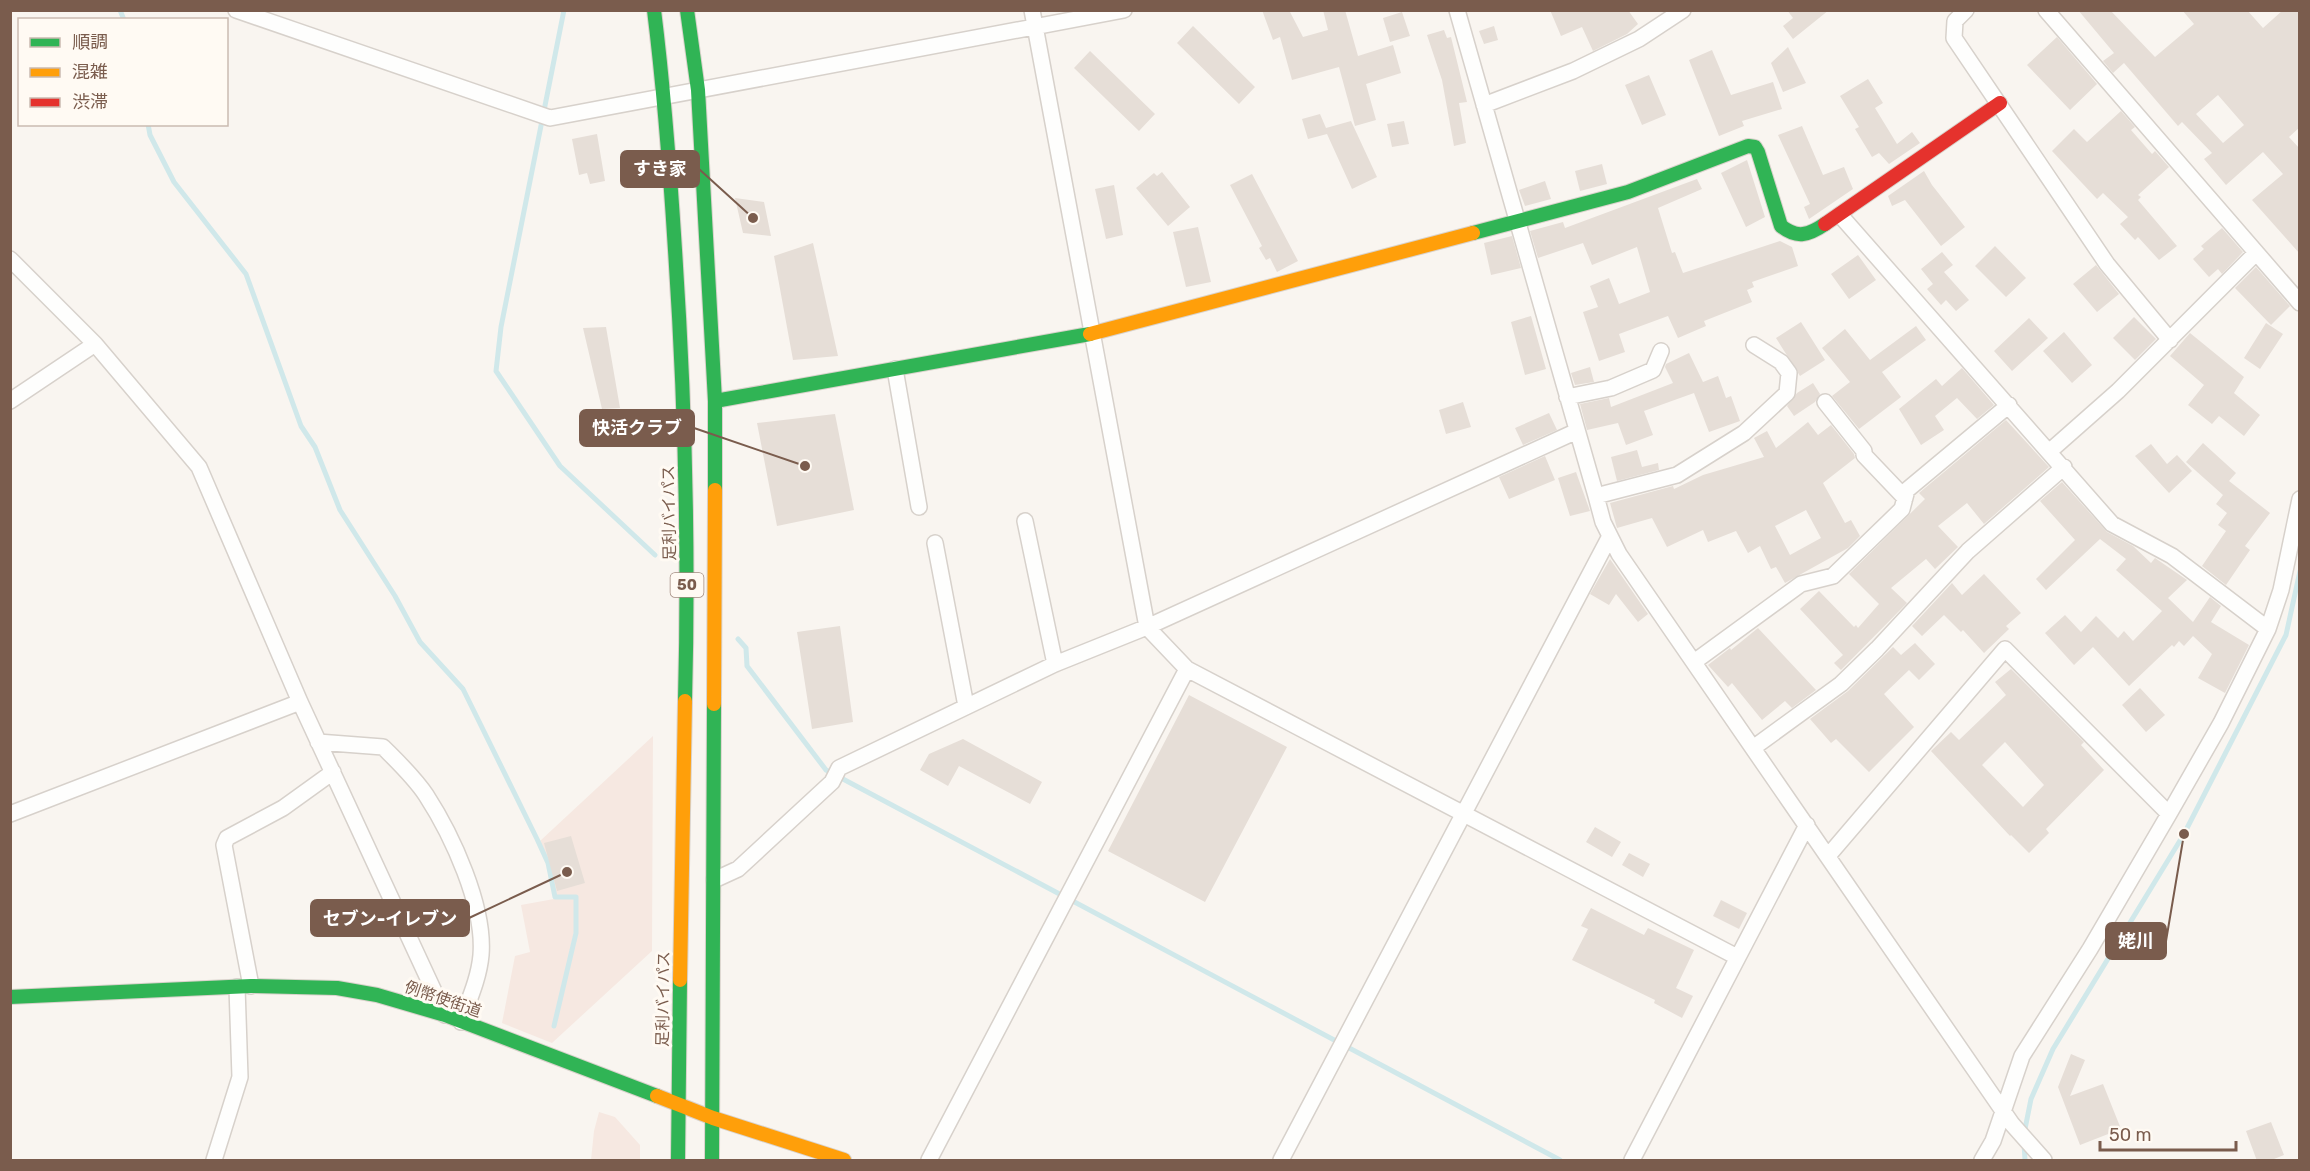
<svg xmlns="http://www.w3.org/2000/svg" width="2310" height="1171" font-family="Rubik,'Noto Sans JP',sans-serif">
<rect width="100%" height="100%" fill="#f9f5f0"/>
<!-- commercial -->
<path fill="#f6e8e1" d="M 653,736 L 652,951 L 552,1043 L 502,1023 L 515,956 L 530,952 L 521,905 L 554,899 L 574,899 L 574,932 L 553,1026 L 556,1024 L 577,933 L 577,895 L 556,895 L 540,841 Z
M 599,1112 L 615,1117 L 640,1145 L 640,1160 L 591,1160 L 594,1131 Z"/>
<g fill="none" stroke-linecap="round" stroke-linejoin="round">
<!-- stream -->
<path stroke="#d0e8ea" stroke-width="5" d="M 120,10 L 124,20
M 564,10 L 501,327 L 496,371 L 560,466 L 655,555
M 148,124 L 150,135 L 174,182 L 246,274 L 301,426 L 315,447 L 340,510 L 395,596 L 420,642 L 463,689 L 537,839 L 548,863 L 555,897 L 576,897 L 576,933 L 554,1026
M 738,639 L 746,648 L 747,666 L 826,770 L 1560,1160
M 2024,1134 L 2031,1099 L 2053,1049 L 2184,834 L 2286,635 L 2300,571
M 2024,1143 L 2025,1160"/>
</g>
<!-- building -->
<path fill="#e6ded7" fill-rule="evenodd" d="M 1262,10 L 1289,10 L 1303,37 L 1328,30 L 1323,10 L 1345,10 L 1358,56 L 1393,45 L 1401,73 L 1366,84 L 1376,120 L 1355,126 L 1339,67 L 1292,80 L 1280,37 L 1273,40 Z
M 1550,10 L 1628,10 L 1638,24 L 1627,34 L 1593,51 L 1582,27 L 1561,36 Z
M 1787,10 L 1829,10 L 1793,39 L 1783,26 L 1793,18 Z
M 2078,10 L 2110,10 L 2155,57 L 2194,24 L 2182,10 L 2247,10 L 2263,28 L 2283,10 L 2300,10 L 2300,127 L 2289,137 L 2300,149 L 2300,254 L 2252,200 L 2283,174 L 2263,152 L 2226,185 L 2204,159 L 2212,153 L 2182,122 L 2178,126 L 2124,63 L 2113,73 L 2103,61 L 2114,53 ZM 2218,95 L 2244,125 L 2223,143 L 2196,114 Z
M 1402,12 L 1410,36 L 1390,42 L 1383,18 Z
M 1193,26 L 1255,87 L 1239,104 L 1177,43 Z
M 1494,26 L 1498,40 L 1484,44 L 1479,31 Z
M 1444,30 L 1447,38 L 1451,37 L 1467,102 L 1459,103 L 1466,143 L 1454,146 L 1442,80 L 1427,35 Z
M 2057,37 L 2097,84 L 2070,110 L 2027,65 Z
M 1788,47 L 1806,83 L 1783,92 L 1771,63 Z
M 1712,50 L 1731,95 L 1773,82 L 1782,109 L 1742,121 L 1744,126 L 1719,136 L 1689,60 Z
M 1090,51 L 1155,114 L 1139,131 L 1074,68 Z
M 1649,75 L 1666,115 L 1642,125 L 1625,85 Z
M 1868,79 L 1883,103 L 1875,108 L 1897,144 L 1912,132 L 1920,143 L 1889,164 L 1879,153 L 1872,157 L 1855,129 L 1859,127 L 1840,96 Z
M 2121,111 L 2135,127 L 2131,130 L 2152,154 L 2155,151 L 2169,167 L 2138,195 L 2141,197 L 2138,200 L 2177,246 L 2159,260 L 2138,237 L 2135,240 L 2120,224 L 2128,217 L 2103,193 L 2097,199 L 2052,151 L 2074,129 L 2087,142 Z
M 1320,114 L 1326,128 L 1351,121 L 1377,177 L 1352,189 L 1327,134 L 1308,139 L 1302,119 Z
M 1404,121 L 1409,144 L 1392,147 L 1387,124 Z
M 1802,126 L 1823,175 L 1844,167 L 1853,189 L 1809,219 L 1804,207 L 1810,204 L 1778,135 Z
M 597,134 L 605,181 L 590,184 L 587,173 L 579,175 L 572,139 Z
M 1747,160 L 1765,217 L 1746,227 L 1721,173 Z
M 1602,164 L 1607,184 L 1580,191 L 1575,171 Z
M 1924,171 L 1932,185 L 1965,227 L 1941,246 L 1905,200 L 1892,206 L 1888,196 Z
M 1162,172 L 1190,207 L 1168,226 L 1136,188 L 1154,173 L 1157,176 Z
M 1252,174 L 1298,261 L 1277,272 L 1270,258 L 1266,260 L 1259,248 L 1262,246 L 1230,185 Z
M 1697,179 L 1702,189 L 1658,208 L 1672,253 L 1675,252 L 1683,273 L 1780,241 L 1792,247 L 1798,266 L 1752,282 L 1754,287 L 1747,290 L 1752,302 L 1704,321 L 1706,326 L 1678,338 L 1668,316 L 1619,334 L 1625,352 L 1599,361 L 1583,312 L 1598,307 L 1590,286 L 1609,278 L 1619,304 L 1650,292 L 1637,247 L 1592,265 L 1583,243 L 1538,258 L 1530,231 L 1563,222 L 1565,228 Z
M 1545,181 L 1551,199 L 1525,206 L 1519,190 Z
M 1114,185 L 1123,235 L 1106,239 L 1095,189 Z
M 735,198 L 764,202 L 771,236 L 743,233 Z
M 1198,227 L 1211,282 L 1186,287 L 1173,232 Z
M 2222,228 L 2243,252 L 2222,274 L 2218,269 L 2209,277 L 2193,259 L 2204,249 L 2201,246 Z
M 1512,236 L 1521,268 L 1491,275 L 1484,243 Z
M 813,243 L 838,356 L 793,360 L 774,256 Z
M 1995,246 L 2026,278 L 2006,297 L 1975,266 Z
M 1942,252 L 1953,265 L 1944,272 L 1969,300 L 1956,311 L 1946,300 L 1941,305 L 1927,289 L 1933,284 L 1921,269 Z
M 1858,255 L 1876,280 L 1849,299 L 1831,274 Z
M 2096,265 L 2119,294 L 2097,312 L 2073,284 Z
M 2256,267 L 2290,306 L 2271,325 L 2235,288 Z
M 1531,316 L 1546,369 L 1525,375 L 1511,322 Z
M 2134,317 L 2156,339 L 2135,360 L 2113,338 Z
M 2029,318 L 2048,338 L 2012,371 L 1994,351 Z
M 1801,322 L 1825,360 L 1800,376 L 1776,338 Z
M 2266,323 L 2283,334 L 2260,369 L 2244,358 Z
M 1916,326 L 1926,340 L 1882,372 L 1901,397 L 1859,429 L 1832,396 L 1850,382 L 1822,348 L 1845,329 L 1870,360 Z
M 606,327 L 620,408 L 602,409 L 583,328 Z
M 2064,332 L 2092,365 L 2072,383 L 2043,351 Z
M 2190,333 L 2244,377 L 2234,393 L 2260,415 L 2244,436 L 2219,416 L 2212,424 L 2188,405 L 2204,385 L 2170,356 Z
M 1689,353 L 1703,382 L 1718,376 L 1726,398 L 1731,396 L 1740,421 L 1709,432 L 1694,393 L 1644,411 L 1653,435 L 1626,445 L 1618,423 L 1587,430 L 1580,404 L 1609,398 L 1611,407 L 1673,383 L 1665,367 L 1666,364 Z
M 1590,367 L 1594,382 L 1575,385 L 1571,373 Z
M 1962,368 L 1994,405 L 1977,419 L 1957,398 L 1935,416 L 1944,430 L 1921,445 L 1899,409 L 1936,379 L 1942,386 Z
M 1813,383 L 1820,394 L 1815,402 L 1794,416 L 1787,406 L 1797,393 Z
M 1463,402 L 1471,427 L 1446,434 L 1439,410 Z
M 1549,413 L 1557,430 L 1523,445 L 1515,428 Z
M 835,414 L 854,510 L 777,526 L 757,423 Z
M 2006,420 L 2049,467 L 1984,524 L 1967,503 L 1938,526 L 1958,547 L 1935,569 L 1926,559 L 1891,588 L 1907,603 L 1841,670 L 1834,663 L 1843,655 L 1800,609 L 1819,591 L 1854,627 L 1856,625 L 1858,628 L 1879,604 L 1849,574 L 1925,499 L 1919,493 Z
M 1808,422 L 1818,435 L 1831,425 L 1854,454 L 1855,458 L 1823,483 L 1845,523 L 1851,520 L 1860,536 L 1848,548 L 1785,583 L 1776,567 L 1771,569 L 1760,546 L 1748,553 L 1736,531 L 1708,542 L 1703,530 L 1667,547 L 1652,518 L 1617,528 L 1610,503 L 1673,486 L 1674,489 L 1703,475 L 1764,457 L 1754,438 L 1767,431 L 1776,448 ZM 1806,510 L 1821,538 L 1790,555 L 1775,526 Z
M 2203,443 L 2236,473 L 2229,481 L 2270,513 L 2245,546 L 2250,550 L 2226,585 L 2202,566 L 2226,531 L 2218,525 L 2227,513 L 2216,504 L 2223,495 L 2186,462 Z
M 2151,444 L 2167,464 L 2177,455 L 2192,471 L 2169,493 L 2135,456 Z
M 1637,450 L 1642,467 L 1658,463 L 1659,470 L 1617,481 L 1611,457 Z
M 1545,456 L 1555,480 L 1509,499 L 1499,477 Z
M 1576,472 L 1590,511 L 1570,516 L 1558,478 Z
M 2062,482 L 2107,532 L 2133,546 L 2151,563 L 2155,558 L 2187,580 L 2168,598 L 2193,622 L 2210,597 L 2221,606 L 2211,622 L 2249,645 L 2225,693 L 2198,678 L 2212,654 L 2193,636 L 2184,646 L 2179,641 L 2174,647 L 2172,645 L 2129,686 L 2093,647 L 2074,665 L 2045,633 L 2065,615 L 2081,632 L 2096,616 L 2118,638 L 2124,631 L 2133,641 L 2162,611 L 2116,570 L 2126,559 L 2100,539 L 2046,590 L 2036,579 L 2075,540 L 2040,501 Z
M 1610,559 L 1648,614 L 1638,622 L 1616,594 L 1609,605 L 1590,594 Z
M 1984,574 L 2021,613 L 2006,626 L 2009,629 L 1984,653 L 1963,630 L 1961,632 L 1944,615 L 1922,636 L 1912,626 L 1952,583 L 1962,595 Z
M 840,626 L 853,722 L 812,729 L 797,632 Z
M 1758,628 L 1816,690 L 1792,708 L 1785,701 L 1762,720 L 1732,683 L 1728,687 L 1708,665 L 1730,648 L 1731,650 Z
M 1915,643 L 1935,664 L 1919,680 L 1909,670 L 1884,694 L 1914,727 L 1869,772 L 1836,739 L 1831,743 L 1810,719 L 1848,691 L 1893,647 L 1901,655 Z
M 2011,669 L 2084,742 L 2081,745 L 2104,770 L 2046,829 L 2049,833 L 2029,853 L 2011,835 L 2010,836 L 1931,751 L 1951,732 L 1959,740 L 2006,695 L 1995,682 ZM 2005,742 L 2044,785 L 2023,807 L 1982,765 Z
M 2140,688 L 2165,715 L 2146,732 L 2122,705 Z
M 1189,695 L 1287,747 L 1205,902 L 1108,851 Z
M 963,739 L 1042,782 L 1030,804 L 959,766 L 948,786 L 920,770 L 929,754 Z
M 1595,827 L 1621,842 L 1612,857 L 1586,842 Z
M 571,836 L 585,883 L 557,891 L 544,843 Z
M 1629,853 L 1650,864 L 1643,877 L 1622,865 Z
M 1721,900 L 1747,913 L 1739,929 L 1713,916 Z
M 1591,908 L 1644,935 L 1648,928 L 1694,950 L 1676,988 L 1693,996 L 1682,1018 L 1654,1003 L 1655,1000 L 1572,960 L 1588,929 L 1581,926 Z
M 2071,1054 L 2085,1060 L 2070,1096 L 2103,1084 L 2121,1129 L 2080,1145 L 2058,1087 Z
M 2271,1122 L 2284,1155 L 2269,1161 L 2257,1161 L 2246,1131 Z"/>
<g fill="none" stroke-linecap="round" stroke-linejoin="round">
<!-- street casing -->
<g stroke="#d7d1cb" stroke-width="18">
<path id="street" d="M 236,10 L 550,118 L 1124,10
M 1032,10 L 1147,627 L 1187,669 L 1737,957
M 1457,10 L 1596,496 L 1603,522 L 1619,554 L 2012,1124 L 2044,1160
M 1966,10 L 1955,21 L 1954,38 L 2107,264 L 2170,340
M 2046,10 L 2300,303
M 1484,105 L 1573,71 L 1639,39 L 1683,10
M 1840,215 L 2112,524 L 2172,556 L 2268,629
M 10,259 L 95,344 L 199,467 L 300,702 L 445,1015
M 895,369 L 919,507
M 1567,397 L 1611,388 L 1653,370 L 1661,351
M 10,401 L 95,344
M 1825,402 L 1864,451 L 1864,455 L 1905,498
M 2050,451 L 2118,391 L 2255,254
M 1596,496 L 1677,475 L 1744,433 L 1787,393 L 1789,373 L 1781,362 L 1754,345
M 1025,521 L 1055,664
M 935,543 L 966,706
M 1694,662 L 1801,584 L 1833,576 L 1902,509 L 1907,490 L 2009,405
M 318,742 L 383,747 C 398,762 414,777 426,795 C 452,835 485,906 481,955 C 479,978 469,1000 461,1022
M 1753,748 L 1841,684 L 1877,649 L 1968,551 L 2064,467
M 10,814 L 300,702
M 1828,856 L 2005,649 L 2169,814
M 714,880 L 738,869 L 832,782 L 839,768 L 1055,664 L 1147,627 L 1577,431
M 251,986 L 224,845 L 227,838 L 283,808 L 333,772
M 214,1160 L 240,1077 L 237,987
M 929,1160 L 1187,669
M 1281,1160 L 1610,536
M 1632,1160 L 1807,825
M 1982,1160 L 1993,1141 L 2022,1056 L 2090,949 L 2169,814 L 2221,723 L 2268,629 L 2281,590 L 2300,499"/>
</g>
<!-- fast casing -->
<g stroke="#d9d2cb" stroke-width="16">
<path id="fast" d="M 654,10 C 664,90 670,170 675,250 C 685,400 689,550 685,701
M 687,10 L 698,90 L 715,401 L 715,490
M 1473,233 L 1628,192 L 1748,146 L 1755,147 L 1758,152 L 1781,226 C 1797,239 1809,235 1825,224
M 715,401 L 1090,334
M 10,997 L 251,986 L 337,988 L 377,995 L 445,1015 L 657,1096
M 678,1160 L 680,980
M 712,1160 L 714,704"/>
</g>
<!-- slow casing -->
<g stroke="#d9d2cb" stroke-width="16">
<path id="slow" d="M 1090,334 L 1473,233
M 714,704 L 715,490
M 680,980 L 685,701
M 657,1096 L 713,1118 L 844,1160"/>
</g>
<!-- jam casing -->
<g stroke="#d9d2cb" stroke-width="16">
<path id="jam" d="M 1825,224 L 2000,103"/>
</g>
<!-- street -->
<use href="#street" stroke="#fefefd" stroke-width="15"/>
<!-- fast -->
<use href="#fast" stroke="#30b455" stroke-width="14"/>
<!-- slow -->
<use href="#slow" stroke="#ff9f0a" stroke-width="14"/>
<!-- jam -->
<use href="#jam" stroke="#e5322d" stroke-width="14"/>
</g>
<g text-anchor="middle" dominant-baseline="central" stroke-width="6" stroke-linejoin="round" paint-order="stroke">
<!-- shield labels -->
<rect fill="#fffaf3" stroke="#a28b7f" stroke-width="1.5" x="670.5" y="573" width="33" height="24" rx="4.5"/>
<g font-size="15" font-weight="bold" fill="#7a5c4d">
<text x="687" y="585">50</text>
</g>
<!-- street labels -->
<g font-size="16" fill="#7a5c4d" stroke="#fffaf3">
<text transform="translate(669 513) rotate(-91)">足利バイパス</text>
<text transform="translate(443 999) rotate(19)">例幣使街道</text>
<text transform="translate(663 999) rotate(-89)">足利バイパス</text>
</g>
</g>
<!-- callouts -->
<path fill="none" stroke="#7a5c4d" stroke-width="2" d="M753 218L699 169M805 466L694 428M567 872L469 918M2184 834L2166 941"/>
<g fill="#7a5c4d" stroke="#fffaf3" stroke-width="2">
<circle cx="753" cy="218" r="6"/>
<circle cx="805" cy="466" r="6"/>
<circle cx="567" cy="872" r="6"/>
<circle cx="2184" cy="834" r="6"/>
</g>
<g fill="#7a5c4d" stroke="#7a5c4d" stroke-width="2">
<rect x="621" y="151" width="78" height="36" rx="6"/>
<rect x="580" y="410" width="114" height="36" rx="6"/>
<rect x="311" y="900" width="158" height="36" rx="6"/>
<rect x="2106" y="923" width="60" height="36" rx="6"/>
</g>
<g font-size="18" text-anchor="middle" font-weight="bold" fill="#fff">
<text x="660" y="175">すき家</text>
<text x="637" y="434">快活クラブ</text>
<text x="390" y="925">セブン-イレブン</text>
<text x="2136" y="947">姥川</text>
</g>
<!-- border -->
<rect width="2310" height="1171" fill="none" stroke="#7a5c4d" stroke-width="24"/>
<!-- legend -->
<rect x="18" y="18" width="210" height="108" fill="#fffaf3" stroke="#cabbb1" stroke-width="1.5"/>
<rect x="30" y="38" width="30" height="9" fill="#30b455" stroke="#cabbb1" stroke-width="1.5"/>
<text x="72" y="48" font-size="18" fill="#7a5c4d">順調</text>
<rect x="30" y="68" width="30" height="9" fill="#ff9f0a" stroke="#cabbb1" stroke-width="1.5"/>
<text x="72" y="78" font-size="18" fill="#7a5c4d">混雑</text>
<rect x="30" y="98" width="30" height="9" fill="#e5322d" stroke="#cabbb1" stroke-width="1.5"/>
<text x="72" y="108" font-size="18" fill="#7a5c4d">渋滞</text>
<!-- scale -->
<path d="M2100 1141v9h136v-9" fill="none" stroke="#7a5c4d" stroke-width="3"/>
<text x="2109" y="1141" font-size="18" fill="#7a5c4d" stroke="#fffaf3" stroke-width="4.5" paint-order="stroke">50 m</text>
</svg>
